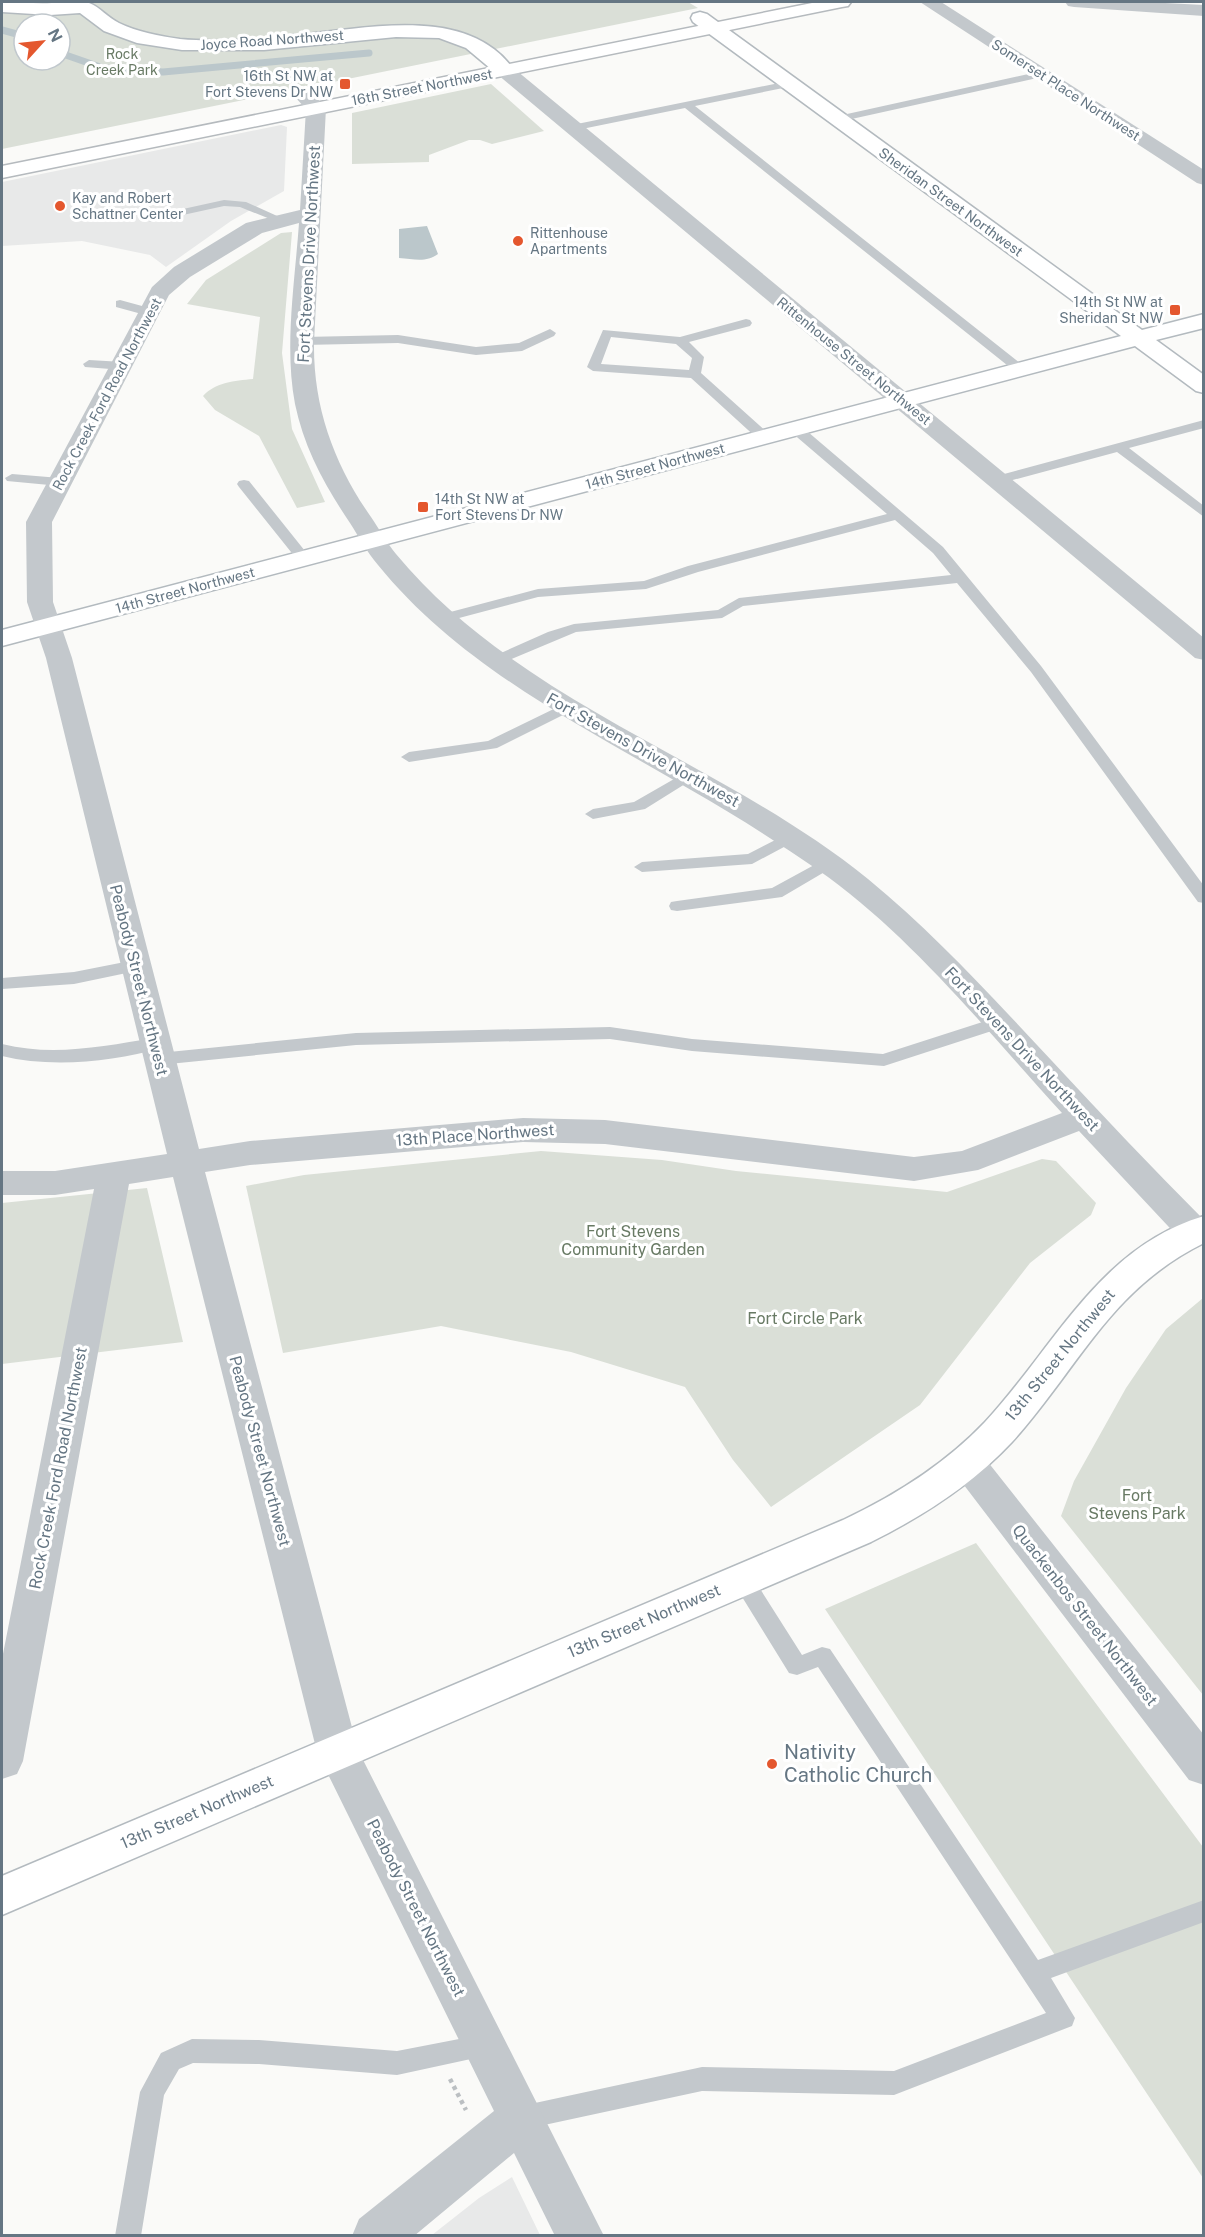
<svg xmlns="http://www.w3.org/2000/svg" width="1205" height="2237" font-family="'Public Sans',sans-serif">
<rect width="100%" height="100%" fill="#fafaf8"/>
<!-- built -->
<path fill="#e8e9e9" d="M 281,125 L 287,127 L 284,191 L 231,221 L 166,267 L 150,255 L 82,241 L 2,246 L 2,182 Z
M 512,2177 L 540,2235 L 432,2235 L 479,2198 Z"/>
<!-- green -->
<path fill="#dadfd7" fill-rule="evenodd" d="M 2,2 L 688,2 L 698,8 L 2,149 ZM 24,24 L 60,24 L 60,60 L 24,60 Z
M 491,84 L 544,131 L 492,144 L 480,140 L 469,140 L 429,155 L 429,162 L 352,164 L 352,113 Z
M 292,232 L 282,353 L 292,429 L 325,502 L 297,508 L 259,436 L 215,410 L 203,396 C 216,382 234,381 253,379 L 260,317 L 187,304 L 206,280 L 281,233 Z
M 541,1151 L 662,1160 L 736,1171 L 947,1192 L 1042,1159 L 1056,1161 L 1096,1203 L 1091,1215 L 1030,1263 L 920,1405 L 771,1507 L 733,1460 L 685,1387 L 571,1352 L 441,1326 L 283,1353 L 246,1186 L 304,1175 Z
M 147,1188 L 183,1342 L 2,1364 L 2,1203 Z
M 1203,1298 L 1203,1695 L 1061,1516 L 1074,1481 L 1126,1388 L 1166,1329 Z
M 976,1543 L 1203,1847 L 1203,2178 L 825,1609 Z"/>
<!-- water -->
<path fill="#bbc7cb" d="M 427,226 L 438,254 C 426,263 414,259 399,258 L 399,229 Z"/>
<g fill="none" stroke-linecap="round" stroke-linejoin="round">
<!-- stream -->
<path stroke="#bbc7cb" stroke-width="7" d="M 2,30 L 24,36
M 60,53 L 103,68 L 163,72 L 369,53"/>
<!-- secondary casing -->
<g stroke="#b3babf" stroke-width="3">
<path id="secondary" d="M 2,2 C 19,2 36,4 52,3 C 63,3 78,0 89,3 C 100,7 108,18 119,23 C 138,32 159,36 180,39 C 221,43 263,38 304,34 C 369,28 469,5 514,70 L 511,74 L 497,74 L 466,48 L 439,38 L 396,37 L 264,50 L 182,50 L 137,43 L 104,31 L 80,13 L 50,15 L 2,12 Z
M 700,12 L 707,14 L 1142,330 L 1204,314 L 1204,328 L 1156,340 L 1204,375 L 1204,393 L 1196,391 L 1135,346 L 2,646 L 2,630 L 1121,336 L 693,22 L 691,18 L 693,14 Z
M 1204,1216 L 1204,1243 C 1110,1289 1078,1369 1012,1442 C 972,1485 923,1516 871,1542 L 2,1915 L 2,1876 L 843,1520 C 896,1495 945,1464 985,1422 C 1054,1348 1099,1247 1204,1216 Z"/>
</g>
<!-- primary casing -->
<g stroke="#b5babe" stroke-width="3">
<path id="primary" d="M 817,2 L 851,2 L 848,6 L 842,7 L 2,178 L 2,166 Z"/>
</g>
<!-- path-far1 -->
<path stroke="#bbbfc2" stroke-width="2" stroke-dasharray="1.5 1.5" stroke-linecap="butt" d="M 126,2 L 223,2"/>
<!-- path -->
<path stroke="#bbbfc2" stroke-width="4.5" stroke-dasharray="4 4" stroke-linecap="butt" d="M 450,2079 L 466,2110"/>
<!-- lane -->
<path fill="#c3c8cc" fill-rule="evenodd" d="M 1042,71 L 1046,72 L 1046,76 L 838,122 L 833,119 L 838,116 Z
M 789,81 L 794,84 L 793,86 L 695,106 L 1025,367 L 1027,370 L 1025,373 L 1017,373 L 685,108 L 572,131 L 567,128 L 572,125 Z
M 224,200 L 246,202 L 286,220 L 280,223 L 240,207 L 224,206 L 151,222 L 145,219 L 151,216 Z
M 120,300 L 153,309 L 155,312 L 149,316 L 116,307 L 116,301 Z
M 746,319 L 750,320 L 752,323 L 750,326 L 689,342 L 704,357 L 701,373 L 769,434 L 771,437 L 769,440 L 759,440 L 691,378 L 593,371 L 587,367 L 603,330 L 680,337 ZM 611,337 L 676,344 L 692,358 L 689,370 L 601,364 Z
M 550,329 L 556,333 L 554,336 L 522,351 L 476,355 L 398,343 L 303,345 L 297,341 L 303,337 L 398,335 L 476,347 L 519,343 Z
M 89,360 L 123,362 L 129,366 L 123,370 L 85,367 L 83,364 Z
M 1204,420 L 1204,428 L 1129,448 L 1204,506 L 1204,517 L 1117,452 L 998,484 L 991,480 L 993,477 Z
M 796,425 L 801,426 L 943,547 L 1041,666 L 1204,886 L 1204,903 L 1198,902 L 1031,672 L 957,583 L 743,606 L 722,618 L 576,632 L 502,663 L 492,663 L 490,660 L 492,657 L 548,632 L 574,624 L 718,610 L 739,598 L 951,575 L 933,553 L 895,520 L 698,572 L 646,589 L 538,597 L 444,622 L 437,618 L 439,615 L 538,589 L 644,581 L 688,566 L 887,514 L 791,432 L 789,429 L 791,426 Z
M 12,474 L 60,478 L 67,482 L 60,486 L 7,481 L 5,478 Z
M 244,480 L 249,481 L 309,556 L 311,559 L 309,562 L 299,562 L 239,487 L 237,484 L 239,481 Z
M 566,703 L 571,705 L 574,708 L 571,711 L 497,748 L 409,762 L 401,757 L 409,752 L 488,741 Z
M 688,771 L 693,773 L 696,776 L 693,779 L 645,809 L 593,819 L 585,814 L 593,809 L 634,802 Z
M 791,832 L 797,834 L 799,837 L 797,840 L 752,864 L 642,872 L 634,867 L 642,862 L 748,854 Z
M 827,858 L 835,863 L 833,867 L 782,897 L 677,911 L 671,910 L 669,906 L 671,902 L 677,901 L 772,888 Z
M 135,960 L 141,962 L 143,966 L 141,970 L 74,984 L 2,989 L 2,978 L 74,972 Z
M 998,1017 L 1004,1019 L 1007,1023 L 1004,1027 L 884,1066 L 692,1051 L 610,1039 L 356,1045 L 159,1065 L 153,1063 L 150,1059 L 153,1055 L 159,1053 L 356,1033 L 610,1027 L 692,1039 L 883,1054 Z
M 155,1038 L 161,1040 L 164,1044 L 161,1048 C 112,1062 51,1068 2,1056 L 2,1044 C 54,1057 103,1046 155,1038 Z
M 742,1570 L 750,1573 L 802,1655 L 822,1647 L 830,1649 L 1038,1960 L 1204,1900 L 1204,1922 L 1051,1978 L 1075,2018 L 1072,2026 L 894,2095 L 702,2091 L 521,2130 L 512,2127 L 508,2118 L 512,2109 L 521,2106 L 702,2067 L 894,2071 L 1046,2013 L 818,1667 L 797,1675 L 789,1673 L 731,1579 L 734,1573 Z
M 485,2034 L 494,2038 L 497,2046 L 494,2054 L 397,2075 L 259,2064 L 193,2063 L 179,2069 L 164,2095 L 141,2236 L 115,2236 L 140,2092 L 161,2053 L 192,2039 L 259,2040 L 397,2051 Z"/>
<!-- street -->
<path fill="#c3c8cc" fill-rule="evenodd" d="M 920,2 L 941,2 L 1204,170 L 1204,185 L 1197,183 Z
M 1065,2 L 1146,2 L 1204,5 L 1204,16 L 1074,7 L 1068,6 Z
M 504,64 L 511,66 L 1204,638 L 1204,660 L 1195,658 L 497,74 L 494,70 L 497,66 Z
M 305,91 L 312,93 L 326,108 L 314,342 C 313,407 334,464 371,517 C 379,529 387,543 396,554 C 521,705 720,759 868,879 C 935,934 993,998 1052,1061 C 1102,1115 1152,1168 1204,1220 L 1204,1242 L 1194,1245 L 1182,1241 L 1079,1131 L 978,1170 L 914,1181 L 605,1144 L 523,1142 L 250,1165 L 205,1172 L 358,1750 L 604,2236 L 555,2236 L 514,2153 L 414,2236 L 352,2236 L 359,2219 L 494,2111 L 317,1752 L 173,1177 L 129,1184 L 23,1761 L 17,1774 L 2,1779 L 2,1659 L 94,1189 L 55,1195 L 2,1195 L 2,1171 L 55,1171 L 167,1154 L 46,658 L 27,602 L 26,522 L 152,287 L 174,267 L 246,223 L 300,210 L 306,109 L 295,97 L 298,93 ZM 299,223 C 295,281 284,347 295,404 C 304,448 325,486 350,523 C 359,537 367,552 378,565 C 460,666 580,725 691,790 C 735,815 777,842 818,870 C 909,933 987,1031 1062,1113 L 962,1151 L 914,1157 L 605,1120 L 523,1118 L 250,1141 L 199,1149 L 72,658 L 53,602 L 52,522 L 169,295 L 190,277 L 262,233 Z
M 967,1447 L 980,1452 L 1204,1735 L 1204,1785 L 1189,1780 L 954,1472 L 948,1462 L 954,1452 Z"/>
<!-- secondary -->
<use href="#secondary" fill="#fff" fill-rule="evenodd"/>
<!-- primary -->
<use href="#primary" fill="#fff" fill-rule="evenodd"/>
</g>
<!-- markers -->
<g fill="#e4572e" stroke="#fff" stroke-width="2">
<rect x="339" y="78" width="12" height="12" rx="3"/>
<circle cx="60" cy="206" r="6"/>
<circle cx="518" cy="241" r="6"/>
<rect x="1169" y="304" width="12" height="12" rx="3"/>
<rect x="417" y="501" width="12" height="12" rx="3"/>
<circle cx="772" cy="1764" r="6"/>
</g>
<g text-anchor="middle" dominant-baseline="central" stroke-width="6" stroke-linejoin="round" paint-order="stroke">
<!-- far-street labels -->
<g font-size="14" fill="#657683" stroke="#fff">
<text transform="translate(272 40) rotate(-4)">Joyce Road Northwest</text>
<text transform="translate(422 87) rotate(-11)">16th Street Northwest</text>
<text transform="translate(1066 90) rotate(33)">Somerset Place Northwest</text>
<text transform="translate(951 202) rotate(36)">Sheridan Street Northwest</text>
<text transform="translate(854 361) rotate(39)">Rittenhouse Street Northwest</text>
<text transform="translate(107 394) rotate(-62)">Rock Creek Ford Road Northwest</text>
<text transform="translate(655 466) rotate(-15)">14th Street Northwest</text>
<text transform="translate(185 590) rotate(-15)">14th Street Northwest</text>
</g>
<!-- far-park labels -->
<g font-size="14" fill="#687a64" stroke="#fff">
<text x="122" y="54">Rock<tspan x="122" dy="16">Creek Park</tspan></text>
</g>
<!-- far-poi labels -->
<g font-size="14" fill="#657683" stroke="#fff" text-anchor="start">
<text x="333" y="76" text-anchor="end">16th St NW at<tspan x="333" dy="16">Fort Stevens Dr NW</tspan></text>
<text x="72" y="198">Kay and Robert<tspan x="72" dy="16">Schattner Center</tspan></text>
<text x="530" y="233">Rittenhouse<tspan x="530" dy="16">Apartments</tspan></text>
<text x="1163" y="302" text-anchor="end">14th St NW at<tspan x="1163" dy="16">Sheridan St NW</tspan></text>
<text x="435" y="499">14th St NW at<tspan x="435" dy="16">Fort Stevens Dr NW</tspan></text>
</g>
<!-- street labels -->
<g font-size="16" fill="#657683" stroke="#fff">
<text transform="translate(309 254) rotate(-87)">Fort Stevens Drive Northwest</text>
<text transform="translate(643 750) rotate(29)">Fort Stevens Drive Northwest</text>
<text transform="translate(139 980) rotate(76)">Peabody Street Northwest</text>
<text transform="translate(1022 1049) rotate(47)">Fort Stevens Drive Northwest</text>
<text transform="translate(475 1135) rotate(-4)">13th Place Northwest</text>
<text transform="translate(1060 1355) rotate(-51)">13th Street Northwest</text>
<text transform="translate(260 1451) rotate(75)">Peabody Street Northwest</text>
<text transform="translate(58 1468) rotate(-79)">Rock Creek Ford Road Northwest</text>
<text transform="translate(1085 1615) rotate(52)">Quackenbos Street Northwest</text>
<text transform="translate(644 1621) rotate(-23)">13th Street Northwest</text>
<text transform="translate(197 1812) rotate(-23)">13th Street Northwest</text>
<text transform="translate(416 1908) rotate(63)">Peabody Street Northwest</text>
</g>
<!-- park labels -->
<g font-size="16" fill="#687a64" stroke="#fff">
<text x="633" y="1231">Fort Stevens<tspan x="633" dy="18">Community Garden</tspan></text>
<text x="805" y="1318">Fort Circle Park</text>
<text x="1137" y="1495">Fort<tspan x="1137" dy="18">Stevens Park</tspan></text>
</g>
<!-- near-poi labels -->
<g font-size="20" fill="#657683" stroke="#fff" text-anchor="start">
<text x="784" y="1752">Nativity<tspan x="784" dy="23">Catholic Church</tspan></text>
</g>
</g>
<!-- border -->
<rect width="1205" height="2237" fill="none" stroke="#657683" stroke-width="6"/>
<!-- north arrow -->
<g transform="translate(42 42) rotate(63)"><circle r="28" fill="#ffffff" stroke="#c1c8cd" stroke-width="1.5"/>
<path d="M0-4.5L10 22L0 15L-10 22Z" fill="#e4572e"/>
<text y="-9" font-size="16" font-weight="bold" text-anchor="middle" fill="#657683">N</text>
</g>
</svg>
